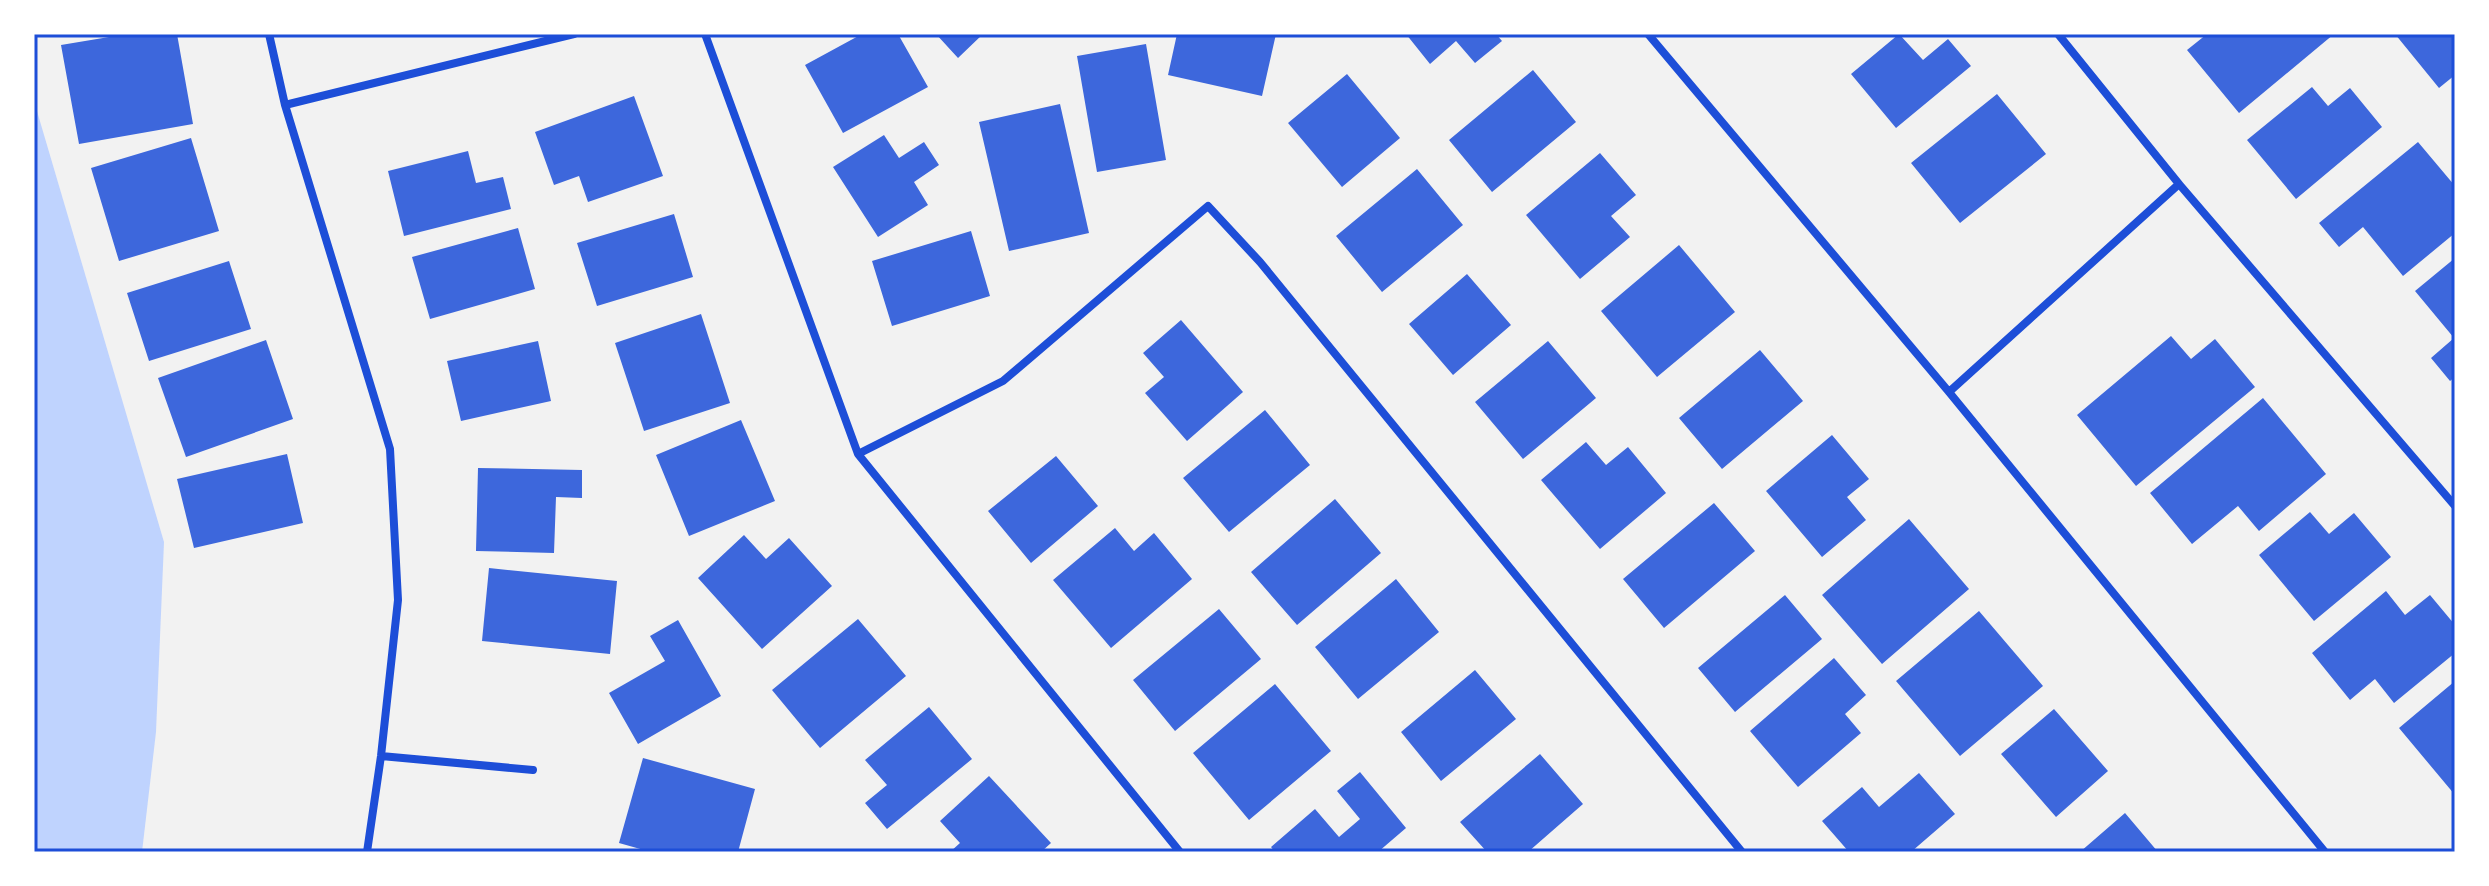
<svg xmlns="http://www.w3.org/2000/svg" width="2489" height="886" font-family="Inter,sans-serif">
<rect width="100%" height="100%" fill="#f2f2f2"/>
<!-- water -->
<path fill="#bfd3fe" d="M 34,101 L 164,542 L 156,732 L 142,852 L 34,852 Z"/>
<!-- building -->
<path fill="#3d67dc" d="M 127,34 L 177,34 L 193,124 L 79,144 L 61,45 Z
M 862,34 L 898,34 L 928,87 L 843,133 L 805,65 Z
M 936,34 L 983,34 L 958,58 Z
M 1177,34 L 1276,34 L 1262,96 L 1168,75 Z
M 1406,34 L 1496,34 L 1502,41 L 1475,63 L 1456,41 L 1430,64 Z
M 1899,34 L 1923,60 L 1948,39 L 1971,66 L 1896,128 L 1851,74 Z
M 2207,34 L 2334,34 L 2239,113 L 2187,50 Z
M 2395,34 L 2455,34 L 2455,75 L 2439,88 Z
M 1146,44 L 1166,160 L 1097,172 L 1077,56 Z
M 1533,70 L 1576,122 L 1492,192 L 1449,140 Z
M 1347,74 L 1400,138 L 1342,187 L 1288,123 Z
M 2312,87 L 2328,106 L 2350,88 L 2382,127 L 2296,199 L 2247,140 Z
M 1997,94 L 2046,154 L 1960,223 L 1911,163 Z
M 634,96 L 663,176 L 588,202 L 579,176 L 554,185 L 535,132 Z
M 1060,104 L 1089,233 L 1009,251 L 979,122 Z
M 884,135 L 899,158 L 924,142 L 939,165 L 914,182 L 928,205 L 878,237 L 833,167 Z
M 191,138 L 219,231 L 119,261 L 91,168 Z
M 2418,142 L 2455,186 L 2455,233 L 2403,276 L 2363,227 L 2339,247 L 2319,223 Z
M 468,151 L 476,183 L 503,177 L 511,209 L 404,236 L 388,171 Z
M 1600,153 L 1636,195 L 1611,216 L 1630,237 L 1580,279 L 1526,215 Z
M 1417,169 L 1463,225 L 1382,292 L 1336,236 Z
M 674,214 L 693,277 L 597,306 L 577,243 Z
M 518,228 L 535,289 L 430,319 L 412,257 Z
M 971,231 L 990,296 L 892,326 L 872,261 Z
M 1679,245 L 1735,312 L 1657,377 L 1601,311 Z
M 2455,258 L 2455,377 L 2450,381 L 2431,358 L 2454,338 L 2415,291 Z
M 229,261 L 251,329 L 149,361 L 127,293 Z
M 1467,274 L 1511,325 L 1453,375 L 1409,324 Z
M 701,314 L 730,403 L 644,431 L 615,343 Z
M 1181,320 L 1243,392 L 1187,441 L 1145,393 L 1164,377 L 1143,353 Z
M 2171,336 L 2191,359 L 2215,339 L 2255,387 L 2136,486 L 2077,415 Z
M 266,340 L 293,419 L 186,457 L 158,378 Z
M 538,341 L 551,401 L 461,421 L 447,361 Z
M 1548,341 L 1596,398 L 1523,459 L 1475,402 Z
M 1760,350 L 1803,401 L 1722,469 L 1679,418 Z
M 2263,398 L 2326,474 L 2259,531 L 2238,506 L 2192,544 L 2150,493 Z
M 1265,410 L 1310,465 L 1229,532 L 1183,478 Z
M 741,420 L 775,501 L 689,536 L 656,455 Z
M 1832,435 L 1869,479 L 1847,497 L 1866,520 L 1822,557 L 1766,491 Z
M 1586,442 L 1606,465 L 1628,447 L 1666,493 L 1600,549 L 1541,480 Z
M 287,454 L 303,523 L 194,548 L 177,479 Z
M 1056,456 L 1098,506 L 1031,563 L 988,511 Z
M 478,468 L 582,470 L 582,498 L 556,497 L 554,553 L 476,551 Z
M 1335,499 L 1381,553 L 1297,625 L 1251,572 Z
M 1714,503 L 1755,551 L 1664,628 L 1623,579 Z
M 2310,512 L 2329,534 L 2354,513 L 2391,557 L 2314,621 L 2259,555 Z
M 1909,519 L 1969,589 L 1882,664 L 1822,595 Z
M 1115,528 L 1134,551 L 1154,533 L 1192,579 L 1111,648 L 1053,580 Z
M 744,535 L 766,559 L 789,538 L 832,586 L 762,649 L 698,578 Z
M 489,568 L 617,581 L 610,654 L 482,641 Z
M 1396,579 L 1439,632 L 1358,699 L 1315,647 Z
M 2386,591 L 2405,615 L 2430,595 L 2455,625 L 2455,653 L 2394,703 L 2375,679 L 2350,700 L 2312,653 Z
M 1785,595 L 1822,639 L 1735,712 L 1698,668 Z
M 1219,609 L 1261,659 L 1175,731 L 1133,680 Z
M 1979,611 L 2043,686 L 1960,756 L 1896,681 Z
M 858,619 L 906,676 L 820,748 L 772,690 Z
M 678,620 L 721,696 L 638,744 L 609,693 L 665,661 L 650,636 Z
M 1834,658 L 1866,695 L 1845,714 L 1861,733 L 1798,787 L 1750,731 Z
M 1475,670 L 1516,719 L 1441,781 L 1401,732 Z
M 2455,681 L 2455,795 L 2399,728 Z
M 1275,684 L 1331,751 L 1249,820 L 1193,753 Z
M 929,707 L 972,759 L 887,829 L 865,803 L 887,785 L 865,760 Z
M 2054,709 L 2108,771 L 2056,817 L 2001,754 Z
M 1540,754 L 1583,804 L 1528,852 L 1487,852 L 1460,822 Z
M 643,758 L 755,789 L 738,852 L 651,852 L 619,843 Z
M 1360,772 L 1406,828 L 1378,852 L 1275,852 L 1271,847 L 1315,809 L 1339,837 L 1360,819 L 1337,791 Z
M 1919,773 L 1955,814 L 1911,852 L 1849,852 L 1822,821 L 1862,787 L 1879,807 Z
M 989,776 L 1051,843 L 1041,852 L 950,852 L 960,843 L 940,821 Z
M 2125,813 L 2158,852 L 2080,852 Z"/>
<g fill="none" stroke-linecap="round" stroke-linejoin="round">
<!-- minor -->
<path stroke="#1d4ed8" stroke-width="8" d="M 269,34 L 285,105 L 390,449 L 398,600 L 381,756 L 367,852
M 705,34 L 858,454 L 1180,852
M 1648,34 L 1949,392 L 2325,852
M 2058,34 L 2179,184 L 2455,506
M 285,105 L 574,34
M 1949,392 L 2179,184
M 858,454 L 1003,381 L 1208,206 L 1260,262 L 1742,852
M 381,756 L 533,770"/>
</g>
<!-- border -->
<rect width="2489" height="886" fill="none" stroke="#ffffff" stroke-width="72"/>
<rect x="36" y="36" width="2417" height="814" fill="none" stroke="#1d4ed8" stroke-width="3"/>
</svg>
